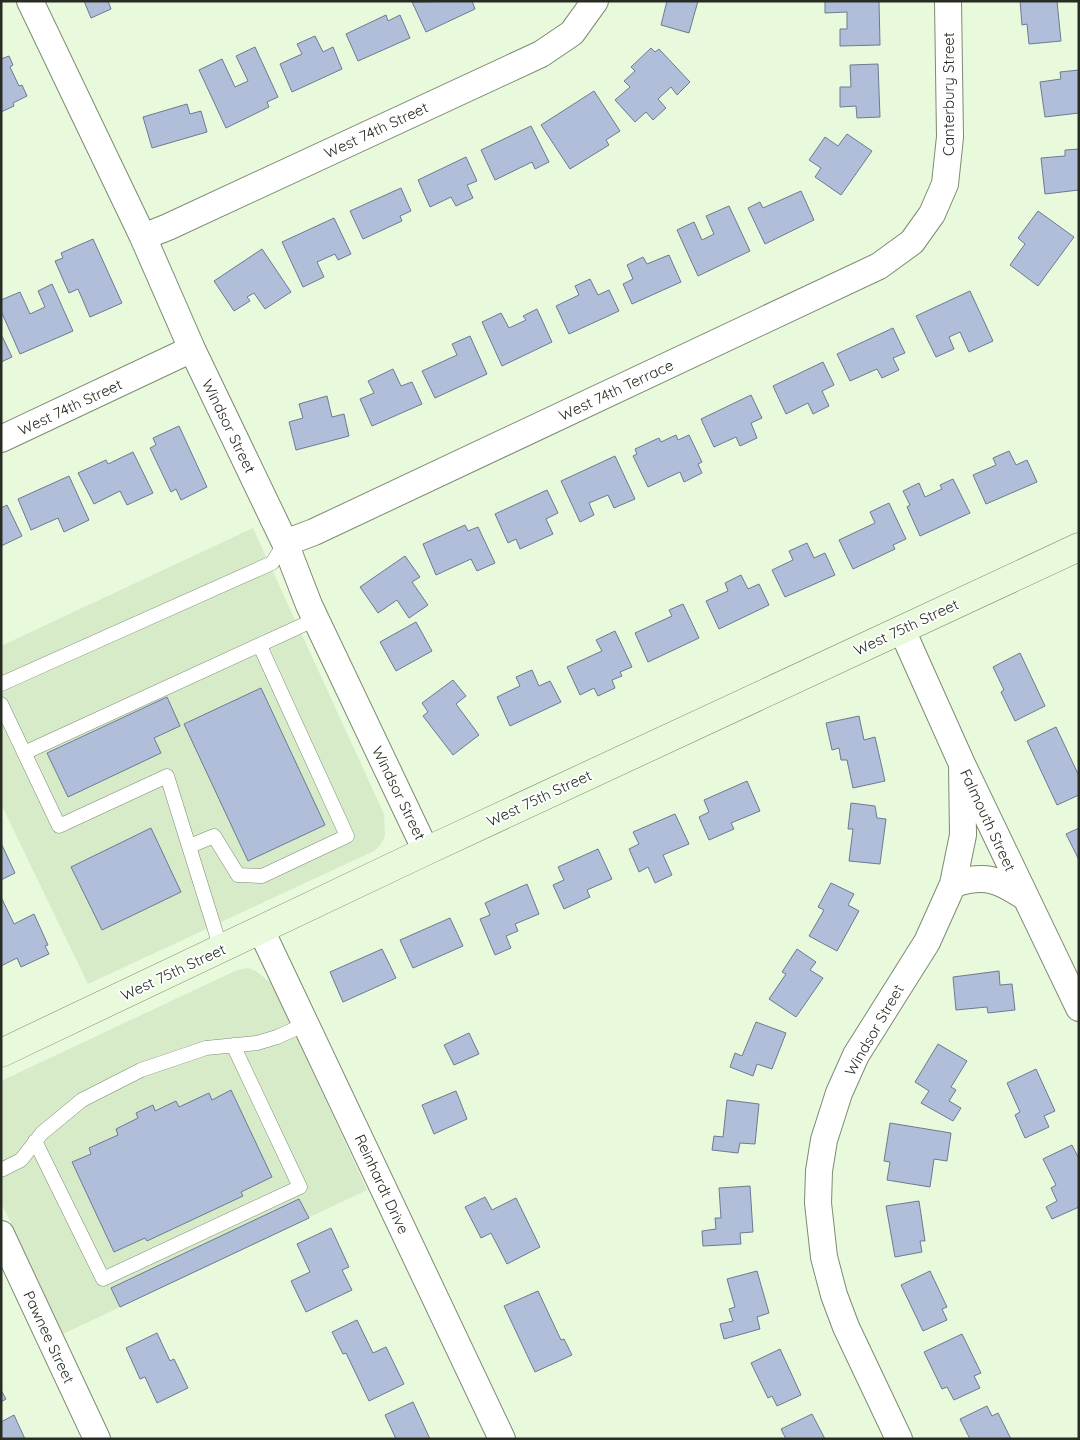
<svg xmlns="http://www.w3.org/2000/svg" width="1080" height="1440" font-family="Quicksand,sans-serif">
<rect width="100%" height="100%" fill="#e8f9dc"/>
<!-- built -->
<path fill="#d7ebc9" d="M 253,528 L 384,814 L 385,836 L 381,844 L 374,851 L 88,984 L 1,804 L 1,646 Z
M 247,968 L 256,971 L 272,984 L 367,1190 L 63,1334 L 1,1202 L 1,1081 L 235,971 Z"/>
<!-- building -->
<path fill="#b0bed9" stroke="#6d7a92" d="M 84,1 L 108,1 L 111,9 L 91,18 Z
M 472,1 L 475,9 L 426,32 L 412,2 Z
M 667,1 L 698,1 L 689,33 L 661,25 Z
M 825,1 L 879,1 L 880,45 L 840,46 L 840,29 L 847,29 L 847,12 L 825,13 Z
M 1020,1 L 1057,1 L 1061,41 L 1029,44 L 1027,24 L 1022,25 Z
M 386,15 L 388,21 L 400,15 L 410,38 L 358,61 L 346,34 Z
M 315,36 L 323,52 L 333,47 L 342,69 L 292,92 L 280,64 L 302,54 L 297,44 Z
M 255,47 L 278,97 L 267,102 L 269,107 L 226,128 L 199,70 L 222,59 L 235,87 L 248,81 L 236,56 Z
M 651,48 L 655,52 L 659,49 L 690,82 L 677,95 L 671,87 L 658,99 L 666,108 L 653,120 L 646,112 L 635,122 L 615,100 L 630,87 L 624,81 L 635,71 L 631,67 Z
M 9,56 L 13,65 L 10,67 L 19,86 L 22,85 L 27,96 L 13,103 L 14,106 L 1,112 L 1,59 Z
M 878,64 L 880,117 L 857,118 L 856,106 L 840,107 L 840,87 L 851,87 L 850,65 Z
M 1079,70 L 1079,113 L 1045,117 L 1040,82 L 1061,79 L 1060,72 Z
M 594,91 L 620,131 L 606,140 L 609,145 L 570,169 L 541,125 Z
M 187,104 L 190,114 L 201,111 L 207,132 L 152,148 L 143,117 Z
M 531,126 L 549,162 L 535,169 L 532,162 L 495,180 L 481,150 Z
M 847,134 L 872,151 L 841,195 L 815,177 L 821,168 L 809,160 L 825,137 L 838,146 Z
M 1079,149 L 1079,190 L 1045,194 L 1041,158 L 1065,156 L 1065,150 Z
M 466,157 L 477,181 L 467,185 L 473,198 L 456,206 L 451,197 L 430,207 L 418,180 Z
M 401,188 L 411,211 L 400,216 L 402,221 L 363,239 L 350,211 Z
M 801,191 L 814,220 L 765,244 L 748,208 L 760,202 L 763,208 Z
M 729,206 L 750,251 L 698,276 L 677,230 L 694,222 L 702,240 L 714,234 L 706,216 Z
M 1038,211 L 1074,237 L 1038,286 L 1010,265 L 1025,244 L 1018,238 Z
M 334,218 L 351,254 L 338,260 L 335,254 L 317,262 L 324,277 L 303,287 L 282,242 Z
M 93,239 L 122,303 L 90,317 L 78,289 L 69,293 L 55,261 L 63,258 L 61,253 Z
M 262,249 L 291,292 L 265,309 L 254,293 L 247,297 L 250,301 L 234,311 L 214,281 Z
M 669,255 L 681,282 L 632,304 L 623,284 L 633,279 L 627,265 L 643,257 L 647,264 Z
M 590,279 L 598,295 L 609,290 L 619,311 L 569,334 L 556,306 L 579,295 L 575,286 Z
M 52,284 L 73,331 L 20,354 L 1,311 L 1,300 L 20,292 L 30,314 L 45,307 L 38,291 Z
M 970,291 L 993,341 L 969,352 L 960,332 L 949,337 L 954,349 L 936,357 L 916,316 Z
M 537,309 L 552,342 L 502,366 L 482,322 L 501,313 L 509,328 L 526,320 L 523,316 Z
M 893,328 L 905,353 L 893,358 L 899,370 L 882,378 L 877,369 L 850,381 L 837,354 Z
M 1,334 L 12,357 L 1,362 Z
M 470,336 L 487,374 L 435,398 L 422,371 L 457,355 L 452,344 Z
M 823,362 L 834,385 L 822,391 L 829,406 L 813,414 L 808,403 L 786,414 L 773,386 Z
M 393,369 L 401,386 L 412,382 L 422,404 L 372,426 L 360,399 L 374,393 L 368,381 Z
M 751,395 L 762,418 L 751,423 L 757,438 L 740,446 L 736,437 L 714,447 L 701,419 Z
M 327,396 L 332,417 L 344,414 L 349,436 L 296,450 L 289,422 L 303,418 L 299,404 Z
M 179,426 L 207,487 L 181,500 L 176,489 L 171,492 L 150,448 L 156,445 L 153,438 Z
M 676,435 L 678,440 L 689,435 L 702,462 L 698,464 L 702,473 L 684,482 L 680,472 L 648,487 L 633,456 L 637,454 L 635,449 L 659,438 L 661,442 Z
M 1009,451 L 1016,465 L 1027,460 L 1037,482 L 986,504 L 973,475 L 996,465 L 993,458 Z
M 133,452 L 153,493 L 127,505 L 120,491 L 94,504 L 78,473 L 106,460 L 108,464 Z
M 615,456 L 635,499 L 614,508 L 608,495 L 589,503 L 594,515 L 580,522 L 561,481 Z
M 69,476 L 89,520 L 64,532 L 58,518 L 31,530 L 18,499 Z
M 953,479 L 970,513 L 920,536 L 907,507 L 910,505 L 903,491 L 919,483 L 925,497 L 942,489 L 940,485 Z
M 547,490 L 558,513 L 546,519 L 553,534 L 520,549 L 516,539 L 508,543 L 495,514 Z
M 889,503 L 906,539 L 893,545 L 895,549 L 853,569 L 839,540 L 875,523 L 870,512 Z
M 7,505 L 22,536 L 1,546 L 1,508 Z
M 465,525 L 468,531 L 478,527 L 495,563 L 477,571 L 471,559 L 436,575 L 423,544 Z
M 807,543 L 814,558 L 825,553 L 835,575 L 785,597 L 772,570 L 793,560 L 789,551 Z
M 405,556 L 420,577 L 412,582 L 428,605 L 409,618 L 397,600 L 378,613 L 360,587 Z
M 741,575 L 748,589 L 759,584 L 769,605 L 719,629 L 706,601 L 728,591 L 725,583 Z
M 683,604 L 699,638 L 648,662 L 635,633 L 672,616 L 669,610 Z
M 416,622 L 432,651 L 396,671 L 380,642 Z
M 615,631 L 632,667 L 620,672 L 622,676 L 612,680 L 615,688 L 598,696 L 594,688 L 580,695 L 567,667 L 602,651 L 596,640 Z
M 1020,653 L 1045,706 L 1015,721 L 1001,692 L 1004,690 L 993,667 Z
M 532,670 L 539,686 L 550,681 L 561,702 L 510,726 L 497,697 L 520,686 L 516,677 Z
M 453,680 L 466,696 L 456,704 L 479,735 L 453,755 L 423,716 L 428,712 L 422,703 Z
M 261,688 L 325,825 L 248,861 L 184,724 Z
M 167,697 L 180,726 L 154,738 L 161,753 L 68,797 L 47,753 Z
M 859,716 L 864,740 L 875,737 L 885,781 L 853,788 L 847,760 L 841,760 L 839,748 L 832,750 L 826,723 Z
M 1056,727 L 1079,776 L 1079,795 L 1057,805 L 1027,741 Z
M 747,781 L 760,811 L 731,823 L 734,829 L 709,840 L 699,817 L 709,812 L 704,800 Z
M 851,803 L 875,806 L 877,818 L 886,819 L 880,864 L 849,861 L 853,829 L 848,829 Z
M 675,814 L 689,844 L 663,855 L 672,875 L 655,883 L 648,867 L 639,872 L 629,849 L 639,844 L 633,832 Z
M 151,828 L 181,892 L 102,930 L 71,867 Z
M 1079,828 L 1079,860 L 1066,834 Z
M 1,843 L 15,873 L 1,880 Z
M 598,849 L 612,879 L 587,890 L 590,897 L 564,909 L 553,885 L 564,880 L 558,867 Z
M 831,883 L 854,894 L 848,905 L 859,911 L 837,951 L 809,936 L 824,910 L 818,907 Z
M 527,884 L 539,914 L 515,924 L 518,931 L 506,936 L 511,948 L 495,955 L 480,919 L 490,915 L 485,903 Z
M 1,897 L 14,924 L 34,914 L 48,945 L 45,946 L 49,954 L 21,967 L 17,958 L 1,966 Z
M 450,918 L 463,946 L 413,968 L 400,940 Z
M 382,949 L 396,978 L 343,1002 L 330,972 Z
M 797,949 L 816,962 L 810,970 L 823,978 L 796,1017 L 769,999 L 786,974 L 782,972 Z
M 999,971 L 1000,985 L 1012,984 L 1015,1010 L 988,1013 L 987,1007 L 956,1010 L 953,977 Z
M 756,1022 L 786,1033 L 772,1069 L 757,1064 L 753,1076 L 730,1067 L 735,1053 L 742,1056 Z
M 469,1033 L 479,1054 L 454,1065 L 444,1045 Z
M 938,1044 L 967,1061 L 951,1087 L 956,1090 L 949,1101 L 961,1108 L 953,1121 L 921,1103 L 929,1091 L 915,1082 Z
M 1036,1069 L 1055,1111 L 1044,1116 L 1049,1127 L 1025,1138 L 1015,1115 L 1020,1112 L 1007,1083 Z
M 231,1090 L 272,1177 L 241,1192 L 243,1196 L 147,1241 L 145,1238 L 114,1252 L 72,1162 L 91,1154 L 89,1148 L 118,1135 L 116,1129 L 138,1118 L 136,1113 L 153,1105 L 155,1111 L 176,1101 L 179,1107 L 209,1093 L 212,1100 Z
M 456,1091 L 467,1119 L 434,1134 L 422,1105 Z
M 727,1100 L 759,1104 L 755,1144 L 740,1143 L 738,1153 L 712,1150 L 714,1136 L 723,1137 Z
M 890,1123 L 951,1133 L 947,1161 L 934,1159 L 930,1187 L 887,1180 L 890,1162 L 884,1161 Z
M 1072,1145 L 1079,1159 L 1079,1207 L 1052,1219 L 1046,1207 L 1057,1201 L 1051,1188 L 1056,1185 L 1043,1159 Z
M 750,1186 L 753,1232 L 740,1233 L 741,1244 L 703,1246 L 702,1231 L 716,1229 L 715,1218 L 721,1218 L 719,1188 Z
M 485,1197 L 492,1210 L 516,1198 L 540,1247 L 507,1264 L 491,1233 L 481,1238 L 465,1207 Z
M 299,1199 L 309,1218 L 120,1307 L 111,1288 Z
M 919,1201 L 925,1241 L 920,1241 L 922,1252 L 895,1257 L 886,1206 Z
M 331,1228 L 349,1267 L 342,1270 L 352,1290 L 306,1312 L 291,1281 L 310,1272 L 297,1244 Z
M 757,1271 L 769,1313 L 757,1317 L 760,1329 L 724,1339 L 720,1324 L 733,1321 L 729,1309 L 735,1307 L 727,1279 Z
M 930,1271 L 947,1307 L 942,1309 L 947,1320 L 923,1331 L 901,1285 Z
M 538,1291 L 561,1340 L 564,1339 L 572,1355 L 535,1372 L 504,1306 Z
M 357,1320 L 373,1353 L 386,1347 L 404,1384 L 369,1401 L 346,1353 L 343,1354 L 332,1332 Z
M 157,1333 L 170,1361 L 174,1359 L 188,1388 L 157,1403 L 145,1377 L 140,1379 L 126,1348 Z
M 962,1334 L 981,1373 L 974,1376 L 980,1388 L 954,1400 L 947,1387 L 942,1389 L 924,1352 Z
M 780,1349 L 801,1395 L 777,1406 L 772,1396 L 768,1398 L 751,1363 Z
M 1,1390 L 6,1399 L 1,1402 Z
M 413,1402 L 430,1439 L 396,1439 L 385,1415 Z
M 987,1406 L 992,1416 L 998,1413 L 1011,1439 L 970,1439 L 960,1419 Z
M 812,1414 L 825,1439 L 786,1439 L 781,1429 Z
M 14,1415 L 25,1439 L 1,1439 L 1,1422 Z"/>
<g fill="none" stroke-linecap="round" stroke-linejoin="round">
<!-- service casing -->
<g stroke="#7c8b72" stroke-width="15">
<path id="service" d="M 1,684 L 272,563 L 285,543
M 1,704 L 59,826 L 167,776 L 221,949
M 24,753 L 316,619
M 190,846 L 214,836 L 238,875 L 262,876 L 347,836 L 260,646
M 35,1141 L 103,1279 L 300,1187 L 233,1045
M 1,1170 L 21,1160 L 42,1133 L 82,1100 L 141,1070 L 206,1048 L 257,1043 L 277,1037 L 306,1024"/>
</g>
<!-- minor casing -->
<g stroke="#7c8b72" stroke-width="28">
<path id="minor" d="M 30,1 L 143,237 L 192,349 L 285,543 L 309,605 L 426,851
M 143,237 L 168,227 L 541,54 L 572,33 L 595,1
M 1,439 L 192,349
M 285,543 L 314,532 L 879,266 L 912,242 L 932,214 L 945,184 L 950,137 L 948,1
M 902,630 L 962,764 L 1079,1008
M 953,884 C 986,874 997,879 1025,897
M 261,930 L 502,1439
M 1,1234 L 97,1439
M 899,1439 L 846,1327 L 834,1295 L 824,1257 L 818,1203 L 819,1171 L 824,1140 L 839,1093 L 856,1055 L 927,942 L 953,884 L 963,835 L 962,764"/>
</g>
<!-- secondary casing -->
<g stroke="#7c8b72" stroke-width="29">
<path id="secondary" d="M 1,1053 L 426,851 L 1079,547"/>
</g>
<!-- service -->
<use href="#service" stroke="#fff" stroke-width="14"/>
<!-- minor -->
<use href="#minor" stroke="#fff" stroke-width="26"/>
<!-- secondary -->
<use href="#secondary" stroke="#e8f9dc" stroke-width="28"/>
</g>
<g text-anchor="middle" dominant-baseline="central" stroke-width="4" stroke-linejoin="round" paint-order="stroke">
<!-- street labels -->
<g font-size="15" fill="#272d22" stroke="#fff">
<text transform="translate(948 94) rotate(-90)">Canterbury Street</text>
<text transform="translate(376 130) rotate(-25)">West 74th Street</text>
<text transform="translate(616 390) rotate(-25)">West 74th Terrace</text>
<text transform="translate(70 407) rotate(-25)">West 74th Street</text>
<text transform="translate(229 426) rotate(64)">Windsor Street</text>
<text transform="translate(906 627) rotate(-25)">West 75th Street</text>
<text transform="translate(399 793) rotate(64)">Windsor Street</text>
<text transform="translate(539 798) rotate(-25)">West 75th Street</text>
<text transform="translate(988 820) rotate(65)">Falmouth Street</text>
<text transform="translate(173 972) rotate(-25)">West 75th Street</text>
<text transform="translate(874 1030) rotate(-60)">Windsor Street</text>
<text transform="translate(382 1184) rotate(65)">Reinhardt Drive</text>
<text transform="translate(49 1337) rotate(65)">Pawnee Street</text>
</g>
</g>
<!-- border -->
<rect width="1080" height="1440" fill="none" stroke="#272d22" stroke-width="5"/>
</svg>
